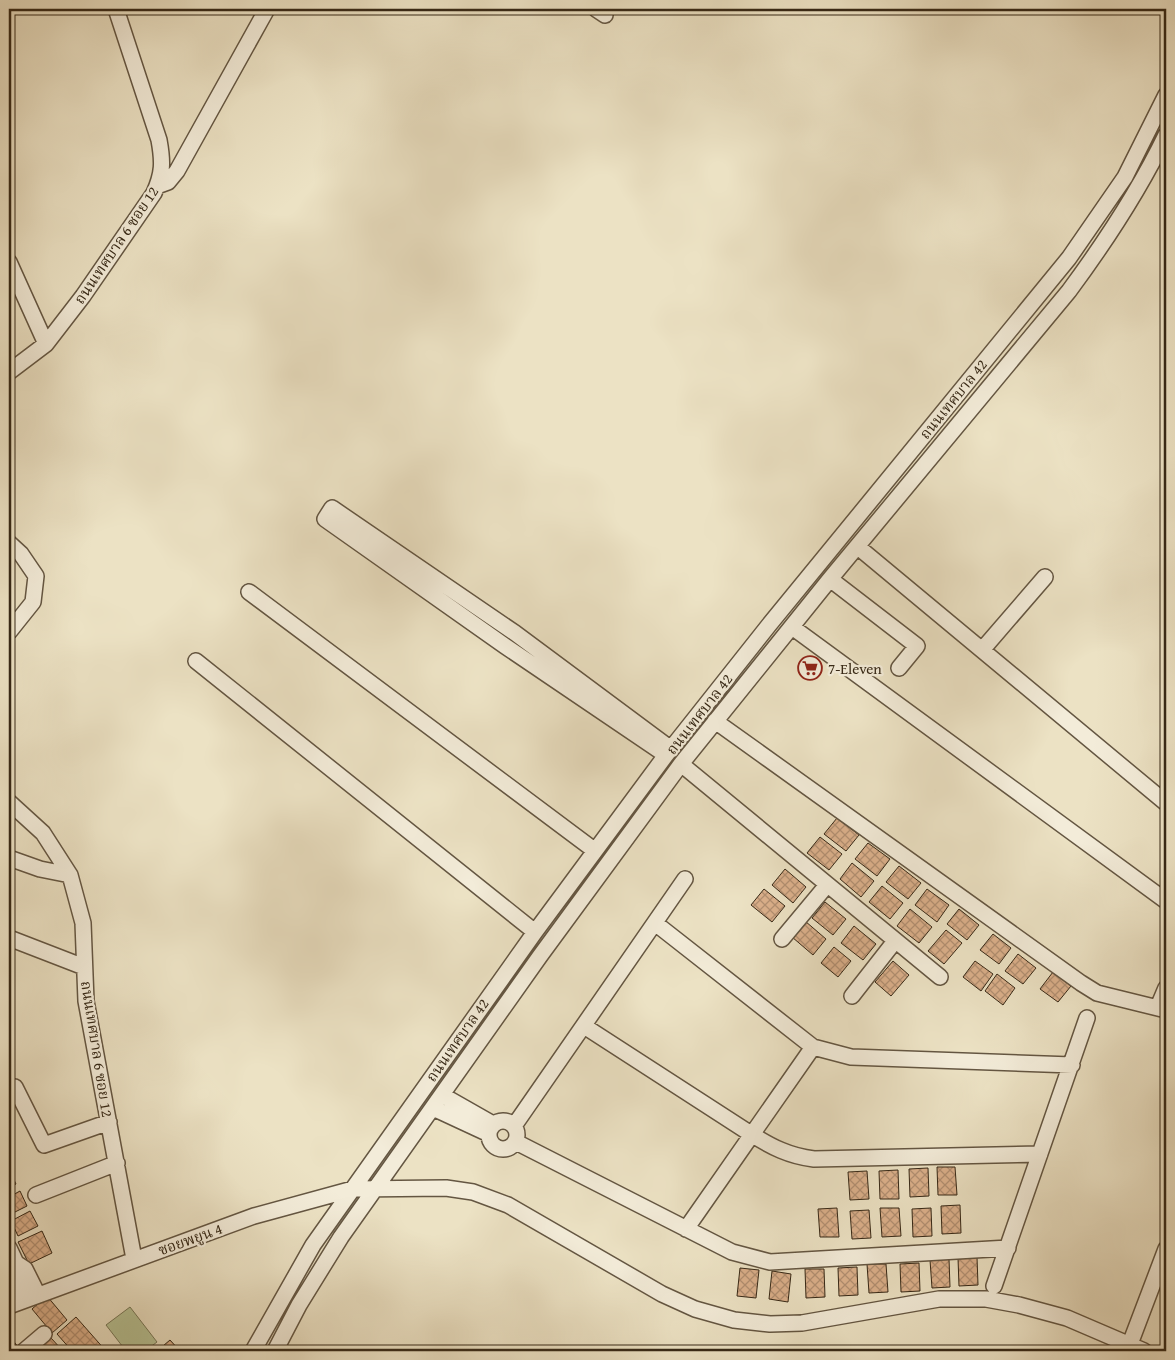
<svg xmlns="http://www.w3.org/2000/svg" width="1175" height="1360" font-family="'Gentium Book Plus','Noto Serif Thai',serif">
<defs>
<pattern id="building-cross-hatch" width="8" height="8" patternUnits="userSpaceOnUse" patternTransform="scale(1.25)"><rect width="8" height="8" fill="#dbb08b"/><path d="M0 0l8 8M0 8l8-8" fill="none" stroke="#b28f71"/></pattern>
</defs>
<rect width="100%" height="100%" fill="#ece2c4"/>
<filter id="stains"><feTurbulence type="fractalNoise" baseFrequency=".004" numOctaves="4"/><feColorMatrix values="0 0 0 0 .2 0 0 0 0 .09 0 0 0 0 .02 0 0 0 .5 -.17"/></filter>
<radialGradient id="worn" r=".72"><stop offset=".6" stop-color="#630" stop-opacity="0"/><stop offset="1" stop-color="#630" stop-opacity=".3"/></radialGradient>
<!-- pitch -->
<path fill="#b7c395" stroke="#767656" d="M 130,1307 L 157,1342 L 145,1351 L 126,1351 L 106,1325 Z"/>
<!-- building -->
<path fill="url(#building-cross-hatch)" stroke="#362816" d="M 837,818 L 859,835 L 846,851 L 824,834 Z
M 820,837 L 842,854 L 829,870 L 807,853 Z
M 868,843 L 890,859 L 877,876 L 855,859 Z
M 852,863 L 874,881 L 861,897 L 840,879 Z
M 899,866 L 921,883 L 908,899 L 886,882 Z
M 785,869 L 806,887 L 793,903 L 772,885 Z
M 882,886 L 903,903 L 890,919 L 869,902 Z
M 764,889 L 785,906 L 772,922 L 751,905 Z
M 927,889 L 949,905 L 937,922 L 915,905 Z
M 825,902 L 846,919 L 833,935 L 812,918 Z
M 910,909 L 932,927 L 919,943 L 897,926 Z
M 959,909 L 979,925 L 967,940 L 947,924 Z
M 805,921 L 826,939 L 813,955 L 792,937 Z
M 854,926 L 876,944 L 863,960 L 841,943 Z
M 946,930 L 962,943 L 944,964 L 928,951 Z
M 993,934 L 1011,948 L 999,964 L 980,950 Z
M 834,947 L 851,961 L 838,977 L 821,963 Z
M 1018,954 L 1036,968 L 1023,984 L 1005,971 Z
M 893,961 L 909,975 L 891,996 L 875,982 Z
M 975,961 L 993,974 L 981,991 L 963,977 Z
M 1053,972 L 1071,986 L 1058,1002 L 1040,989 Z
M 997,974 L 1015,988 L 1003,1005 L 985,991 Z
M 937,1167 L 955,1167 L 957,1195 L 938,1195 Z
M 928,1168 L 929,1196 L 910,1197 L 909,1169 Z
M 9,1170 L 16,1184 L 9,1188 Z
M 898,1170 L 899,1199 L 880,1199 L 879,1171 Z
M 867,1171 L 869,1199 L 850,1200 L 848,1172 Z
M 20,1191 L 27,1206 L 9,1215 L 9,1197 Z
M 960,1205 L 961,1233 L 942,1234 L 941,1206 Z
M 837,1208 L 839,1237 L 820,1237 L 818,1209 Z
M 880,1208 L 899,1208 L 901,1236 L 882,1237 Z
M 931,1208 L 932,1236 L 913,1237 L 912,1209 Z
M 869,1210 L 871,1238 L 852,1239 L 850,1211 Z
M 30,1211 L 38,1226 L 18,1236 L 11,1221 Z
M 42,1231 L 52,1253 L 29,1264 L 18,1242 Z
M 977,1257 L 978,1285 L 959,1286 L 958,1258 Z
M 949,1259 L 950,1287 L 932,1288 L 930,1260 Z
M 919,1263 L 920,1291 L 901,1292 L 900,1264 Z
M 867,1264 L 886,1264 L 888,1292 L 869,1293 Z
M 857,1267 L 858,1295 L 839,1296 L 838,1268 Z
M 740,1268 L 759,1270 L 756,1298 L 737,1296 Z
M 805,1269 L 824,1269 L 825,1297 L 806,1298 Z
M 772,1271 L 791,1274 L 788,1302 L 769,1299 Z
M 47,1296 L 67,1320 L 52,1333 L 32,1309 Z
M 76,1317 L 106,1351 L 72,1351 L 57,1334 Z
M 9,1335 L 18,1347 L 13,1351 L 9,1351 Z
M 51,1338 L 63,1351 L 36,1351 Z
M 170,1340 L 180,1351 L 157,1351 Z"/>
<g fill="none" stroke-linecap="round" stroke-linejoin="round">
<!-- minor casing -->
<g stroke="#645642" stroke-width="18">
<path id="minor" d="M 596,9 L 605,15
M 157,186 L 168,182 L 177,171 L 267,9
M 9,262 L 46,344
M 9,372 L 46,344 L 83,296 L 154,193 C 163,173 163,162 159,140 L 116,9
M 9,543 L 21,554 L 36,576 L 33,602 L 9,632
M 858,547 L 1166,803
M 830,579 L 917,646 L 899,668
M 249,592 L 594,850
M 792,627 L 1166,901
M 982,650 L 1045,577
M 196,661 L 535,932
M 715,721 L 1081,983 L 1097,993 L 1166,1010
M 666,755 L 505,646 L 325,519 L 332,508 L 515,633 L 671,749
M 681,764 L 940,977
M 9,802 L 43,833 L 70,875 L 83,923 L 86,1001 L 134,1259
M 9,858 L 40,869 L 70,875
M 655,923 L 813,1047 L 851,1057 L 1072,1065
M 9,938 L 84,967
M 782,939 L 827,885
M 852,996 L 895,941
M 1158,1007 L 1166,988
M 584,1026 L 751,1134 C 772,1147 789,1156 814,1159 L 1040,1154
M 15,1087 L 44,1145 L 109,1122
M 442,1095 L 493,1124
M 433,1108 L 489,1134
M489 1135a14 14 0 1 1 28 0a14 14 0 1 1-28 0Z
M 514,1126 L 685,879
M 516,1142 L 732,1252 L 770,1262 L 1008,1248
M 36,1195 L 117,1163
M 686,1229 L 813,1047
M 9,1248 L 16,1263 L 25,1269 L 38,1295
M 16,1263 L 13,1274 L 24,1300
M 994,1286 L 1087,1018
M 9,1306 L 254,1216 L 353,1189 L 446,1188 L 473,1192 L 508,1205 L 662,1294 L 695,1309 L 734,1320 L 770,1324 L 802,1323 L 939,1299 L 986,1299 L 1019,1305 L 1067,1318 L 1144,1351
M 1130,1344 L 1166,1249
M 24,1351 L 44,1334
M 253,1351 L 313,1245 L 535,932 L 666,755 L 769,625 L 1069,258 L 1125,177 L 1166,95
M 275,1351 L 299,1305 L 341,1237 L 540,956 L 681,764 L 830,579 L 1069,291 C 1106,241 1139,191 1166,135"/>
</g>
<!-- minor -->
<use href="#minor" stroke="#f3ecd9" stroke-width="15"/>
</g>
<!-- icons -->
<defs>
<g id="supermarket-ring" transform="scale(1.25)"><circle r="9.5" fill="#f3ecd9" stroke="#8f2418" stroke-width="1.5"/><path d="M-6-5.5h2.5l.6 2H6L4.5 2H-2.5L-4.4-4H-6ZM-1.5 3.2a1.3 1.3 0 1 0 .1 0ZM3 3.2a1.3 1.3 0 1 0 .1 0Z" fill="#8f2418"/></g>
</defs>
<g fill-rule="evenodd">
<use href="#supermarket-ring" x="810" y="668"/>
</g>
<g text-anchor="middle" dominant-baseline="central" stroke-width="4.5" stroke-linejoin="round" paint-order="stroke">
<!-- street labels -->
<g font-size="15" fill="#362816" stroke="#f3ecd9">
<text transform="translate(116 245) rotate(-56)">ถนนเทศบาล 6 ซอย 12</text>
<text transform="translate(953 399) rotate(-51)">ถนนเทศบาล 42</text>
<text transform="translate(699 714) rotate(-52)">ถนนเทศบาล 42</text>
<text transform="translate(457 1040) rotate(-55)">ถนนเทศบาล 42</text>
<text transform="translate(97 1049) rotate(81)">ถนนเทศบาล 6 ซอย 12</text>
<text transform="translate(190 1239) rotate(-20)">ซอยพยูน 4</text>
</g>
<!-- poi labels -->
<g font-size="15" fill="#362816" stroke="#f3ecd9" text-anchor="start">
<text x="828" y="668">7-Eleven</text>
</g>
</g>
<!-- margin -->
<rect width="1175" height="1360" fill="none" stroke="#ece2c4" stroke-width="30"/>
<rect x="10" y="10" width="1155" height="1340" fill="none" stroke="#362816" stroke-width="2.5"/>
<rect x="15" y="15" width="1145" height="1330" fill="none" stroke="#362816"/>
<rect width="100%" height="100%" filter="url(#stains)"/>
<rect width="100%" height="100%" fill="url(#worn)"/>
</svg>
